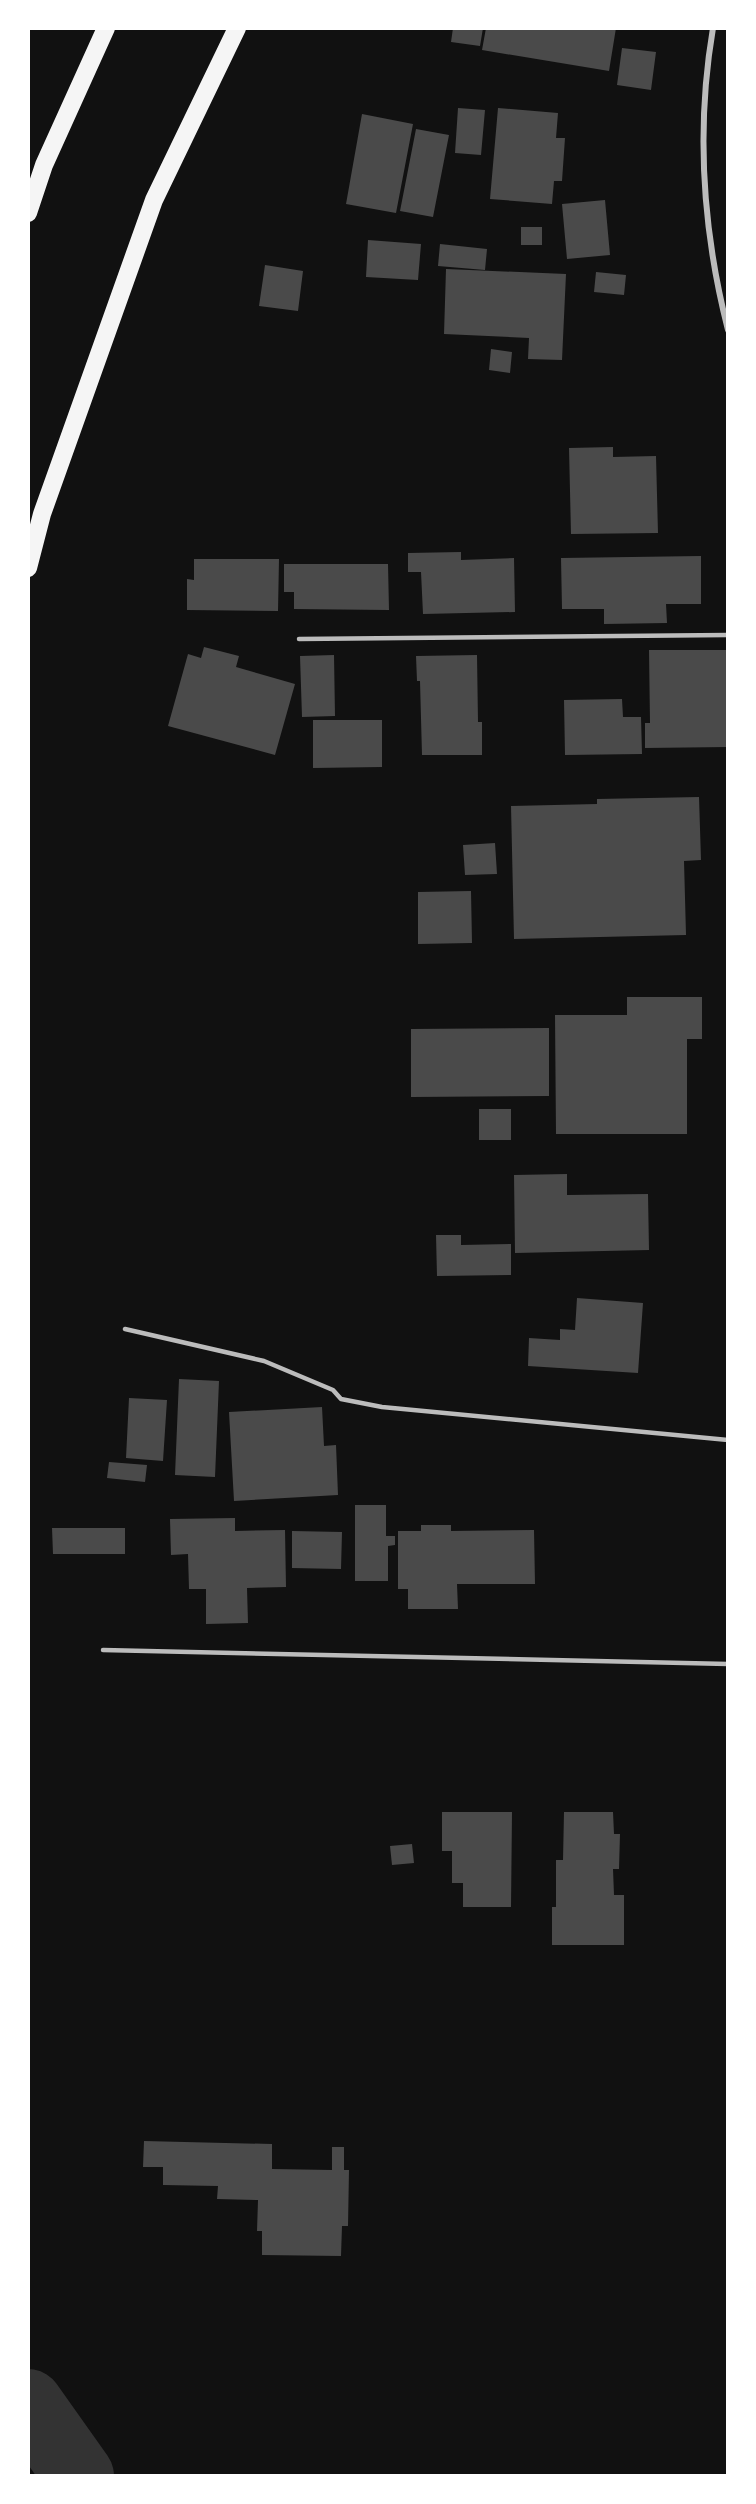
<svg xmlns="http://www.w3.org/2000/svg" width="756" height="2504" font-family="Georgia,serif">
<rect width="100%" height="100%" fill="#111"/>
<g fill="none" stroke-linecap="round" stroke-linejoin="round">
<!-- river -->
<path stroke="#333" stroke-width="70" d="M 28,2404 L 79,2476"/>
</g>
<!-- building -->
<path fill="#4a4a4a" d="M 453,28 L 483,28 L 480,46 L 451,42 Z
M 486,28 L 616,28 L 609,71 L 482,50 Z
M 622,48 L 656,52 L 651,90 L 617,85 Z
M 458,108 L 485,110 L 481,155 L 455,153 Z
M 498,108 L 558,113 L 556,138 L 565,138 L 562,181 L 554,181 L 552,204 L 490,199 Z
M 362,114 L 413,124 L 396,213 L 346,204 Z
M 416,129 L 449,135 L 433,217 L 400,211 Z
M 605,200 L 610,255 L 567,259 L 562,204 Z
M 521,227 L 542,227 L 542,245 L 521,245 Z
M 368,240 L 421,244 L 418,280 L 366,277 Z
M 440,244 L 487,249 L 485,270 L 438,266 Z
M 265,265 L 303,271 L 298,311 L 259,306 Z
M 446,269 L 566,274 L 562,360 L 528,359 L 529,338 L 444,334 Z
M 596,272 L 626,275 L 624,295 L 594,292 Z
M 491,349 L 512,352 L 510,373 L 489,370 Z
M 613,447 L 613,457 L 656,456 L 658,533 L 571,534 L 569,448 Z
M 461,552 L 461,560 L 514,558 L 515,612 L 423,614 L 421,572 L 408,572 L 408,553 Z
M 701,556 L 701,604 L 666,604 L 667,623 L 604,624 L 604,609 L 562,609 L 561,558 Z
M 194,559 L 279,559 L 278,611 L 187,610 L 187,579 L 194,580 Z
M 284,564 L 388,564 L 389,610 L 294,609 L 294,592 L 284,592 Z
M 204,647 L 239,656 L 236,667 L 295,684 L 275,755 L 168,726 L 188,654 L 201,658 Z
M 649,650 L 728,650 L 728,747 L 645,748 L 645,723 L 650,723 Z
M 334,655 L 335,716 L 302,717 L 300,656 Z
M 477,655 L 478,722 L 482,722 L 482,755 L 422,755 L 420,681 L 417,681 L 416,656 Z
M 622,699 L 623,717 L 641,717 L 642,754 L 565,755 L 564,700 Z
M 313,720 L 382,720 L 382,767 L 313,768 Z
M 699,797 L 701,860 L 684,861 L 686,935 L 514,939 L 511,806 L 597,804 L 597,799 Z
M 495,843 L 497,874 L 465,875 L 463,845 Z
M 471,891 L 472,943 L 418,944 L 418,892 Z
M 627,997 L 702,997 L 702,1039 L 687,1039 L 687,1134 L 556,1134 L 555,1015 L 627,1015 Z
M 549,1028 L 549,1096 L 411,1097 L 411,1029 Z
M 479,1109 L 511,1109 L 511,1140 L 479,1140 Z
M 567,1174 L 567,1195 L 648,1194 L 649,1250 L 515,1253 L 514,1175 Z
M 436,1235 L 461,1235 L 461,1245 L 511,1244 L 511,1275 L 437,1276 Z
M 577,1298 L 643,1303 L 638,1373 L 528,1366 L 529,1338 L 560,1340 L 560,1329 L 575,1330 Z
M 179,1379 L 219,1381 L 215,1477 L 175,1475 Z
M 129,1398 L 167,1400 L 163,1461 L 126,1458 Z
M 322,1407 L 324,1446 L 336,1445 L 338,1495 L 234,1501 L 229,1412 Z
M 109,1462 L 147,1465 L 145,1482 L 107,1478 Z
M 355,1505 L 386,1505 L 386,1536 L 395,1536 L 395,1545 L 388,1546 L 388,1581 L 355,1581 Z
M 235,1518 L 235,1531 L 285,1530 L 286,1587 L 247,1588 L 248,1623 L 206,1624 L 206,1589 L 189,1589 L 188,1554 L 171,1555 L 170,1519 Z
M 421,1525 L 451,1525 L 451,1531 L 534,1530 L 535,1584 L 457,1584 L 458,1609 L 408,1609 L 408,1589 L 398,1589 L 398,1531 L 421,1531 Z
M 52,1528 L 125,1528 L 125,1554 L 53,1554 Z
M 292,1531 L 342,1532 L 341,1569 L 292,1568 Z
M 442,1812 L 512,1812 L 511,1907 L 463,1907 L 463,1883 L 452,1883 L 452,1851 L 442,1851 Z
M 564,1812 L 613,1812 L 614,1834 L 620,1834 L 619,1869 L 613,1869 L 614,1895 L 624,1895 L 624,1945 L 552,1945 L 552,1907 L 556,1907 L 556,1860 L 563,1860 Z
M 412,1844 L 414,1863 L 392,1865 L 390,1846 Z
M 144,2141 L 272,2144 L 272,2169 L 332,2170 L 332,2147 L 344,2147 L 344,2170 L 349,2170 L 348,2226 L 342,2226 L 341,2256 L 262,2255 L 262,2231 L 257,2231 L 258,2200 L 217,2199 L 218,2186 L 163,2185 L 163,2167 L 143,2167 Z"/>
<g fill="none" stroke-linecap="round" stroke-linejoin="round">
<!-- service -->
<path stroke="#bcbcbc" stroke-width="4.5" d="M 299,639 L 728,635
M 125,1329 L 264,1361 L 333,1390 L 341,1399 L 382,1407 L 728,1440
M 103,1650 L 728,1664"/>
<!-- minor -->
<path stroke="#bcbcbc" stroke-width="6" d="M 713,28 C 696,128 703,232 728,330"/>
<!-- motorway -->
<path stroke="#f5f5f5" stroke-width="18" d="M 28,213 L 44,165 L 106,28
M 28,568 L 42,514 L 154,200 L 237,28"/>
</g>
<!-- border -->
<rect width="756" height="2504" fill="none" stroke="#ffffff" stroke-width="60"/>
</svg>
